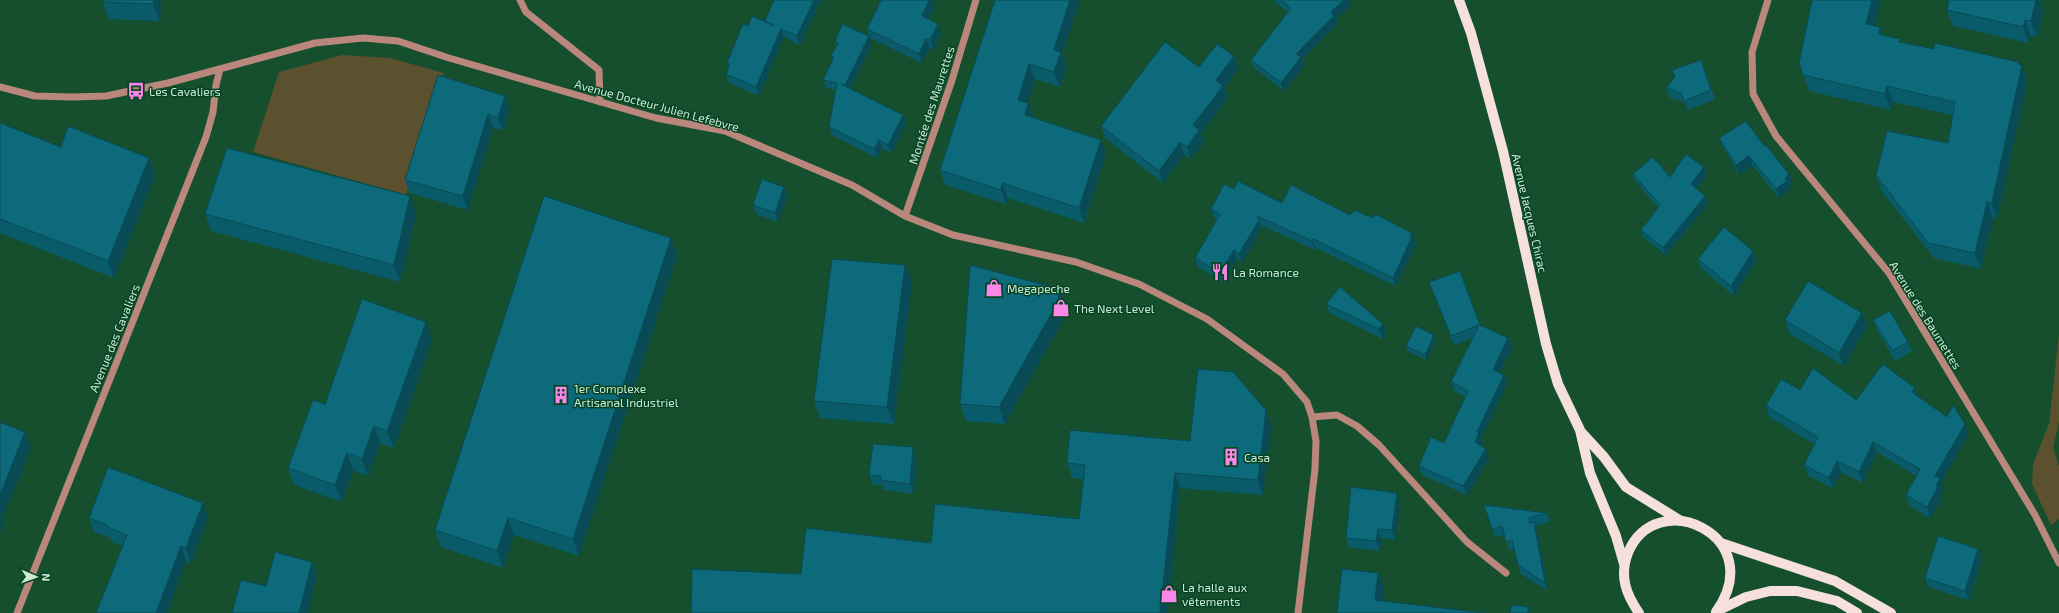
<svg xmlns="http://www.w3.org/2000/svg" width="2059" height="613" font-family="'Exo 2',sans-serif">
<rect width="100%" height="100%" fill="#164f2e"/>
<!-- green -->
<path fill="#5b512e" d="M 342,55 L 390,58 L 444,73 L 406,195 L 253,152 L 279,72 Z
M 2059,334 L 2059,422 L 2053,448 L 2059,466 L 2059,519 L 2051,525 L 2032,484 L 2033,464 L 2049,424 Z"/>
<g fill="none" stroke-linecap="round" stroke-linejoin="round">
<!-- minor -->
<path stroke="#b9877b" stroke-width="7" d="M 520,0 L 526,12 L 599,70 L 600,102
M 1768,0 L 1752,52 L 1753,94 L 1776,136 L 1889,273 L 2035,515 L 2059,563
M 0,87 L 35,96 L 72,97 L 106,96 L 168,83 L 315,43 L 363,38 L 398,41 L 449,58 L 656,118 L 725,131 L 852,185 L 905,216 L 953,235 L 1076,262 L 1139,284 L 1207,319 L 1283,374 L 1307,402 L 1312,417 L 1316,441 L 1315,469 L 1298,613
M 905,216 L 952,80 L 976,0
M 1312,417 L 1337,415 L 1357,426 L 1379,445 L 1467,542 L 1506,573
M 17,613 L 206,137 L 213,112 L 216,85 L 220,69"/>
<!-- major -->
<path stroke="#f5e0db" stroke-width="10" d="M 1459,0 L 1471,33 L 1503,151 L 1546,344 L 1558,384 L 1580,430 L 1590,473 L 1616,536 L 1624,564
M 1581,432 L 1604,457 L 1626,487 L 1681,521
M 1721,543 L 1835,581 L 1891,613
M 1717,611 L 1746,597 L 1770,591 L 1797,591 L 1837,601 L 1857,613
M 1639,613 C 1626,594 1619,576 1628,553 C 1656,484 1770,536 1716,612"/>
</g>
<!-- wall -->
<path fill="#0a5b69" d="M 162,0 L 160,21 L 109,19 L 103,2 Z
M 821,0 L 800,45 L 784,37 L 759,96 L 729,83 L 726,74 L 729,68 L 727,63 L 765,22 Z
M 995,0 L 1062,55 L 1066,67 L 1060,87 L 1035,79 L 1027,103 L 1034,118 L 1101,140 L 1106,154 L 1084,223 L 1008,198 L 1006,204 L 945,185 L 940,170 Z
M 1273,0 L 1349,0 L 1351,5 L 1336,19 L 1337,24 L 1302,59 L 1304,66 L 1284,91 L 1254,68 L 1251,60 L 1288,12 Z
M 1812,0 L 1881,0 L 1875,26 L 1880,27 L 1883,35 L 1901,42 L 1934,49 L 2019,64 L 2027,80 L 1997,219 L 1993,218 L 1981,269 L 1934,258 L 1881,190 L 1876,175 L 1948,143 L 1953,115 L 1893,102 L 1891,110 L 1809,91 L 1799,63 Z
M 1949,0 L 2039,0 L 2043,12 L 2037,37 L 2030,36 L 2029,43 L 1953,26 L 1947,10 Z
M 932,7 L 933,9 L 928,19 L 941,33 L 934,50 L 930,48 L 922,63 L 870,38 L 867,29 Z
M 835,42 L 872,44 L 850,89 L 903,115 L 906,123 L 891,153 L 882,148 L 877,158 L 832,135 L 829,127 L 836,90 L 826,88 L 823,80 L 833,59 L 831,56 L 836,46 Z
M 1234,56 L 1238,68 L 1224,88 L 1228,98 L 1201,133 L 1204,142 L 1191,159 L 1184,154 L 1163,183 L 1105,138 L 1101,126 L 1199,67 Z
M 1701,60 L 1715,99 L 1688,110 L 1685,102 L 1670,98 L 1666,88 Z
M 505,96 L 510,110 L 503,131 L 493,127 L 468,210 L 410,193 L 405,180 Z
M 0,123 L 61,147 L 149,158 L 155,175 L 114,278 L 0,233 Z
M 1719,138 L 1764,146 L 1793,184 L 1789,187 L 1790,190 L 1779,198 L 1753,166 L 1739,174 L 1723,147 Z
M 1633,174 L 1670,177 L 1707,174 L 1696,189 L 1705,196 L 1708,204 L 1666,255 L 1643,237 L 1641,230 L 1658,208 L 1636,182 Z
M 784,187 L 787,197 L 778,222 L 756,214 L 753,205 Z
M 1234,189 L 1282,203 L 1350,215 L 1415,241 L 1414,244 L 1415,246 L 1396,286 L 1316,248 L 1315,250 L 1261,225 L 1262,228 L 1242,263 L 1237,259 L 1223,282 L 1198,267 L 1195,258 L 1217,219 L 1214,217 L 1211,209 Z
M 416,213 L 400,282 L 211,231 L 205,214 Z
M 671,238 L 677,255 L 579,556 L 514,535 L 503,568 L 441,547 L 435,530 Z
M 1753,251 L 1756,261 L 1734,296 L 1701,268 L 1698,259 Z
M 905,265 L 912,282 L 894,424 L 820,418 L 814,401 Z
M 1429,282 L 1480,325 L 1508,338 L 1512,347 L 1499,373 L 1507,384 L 1481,438 L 1483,442 L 1481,446 L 1486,449 L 1489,458 L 1467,495 L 1422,475 L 1419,466 L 1444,443 L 1465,397 L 1454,391 L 1451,382 L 1473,338 L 1454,345 Z
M 1326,304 L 1383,324 L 1386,333 L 1383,339 L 1330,313 Z
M 1066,305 L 1063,320 L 1005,424 L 966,421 L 960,404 Z
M 1862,313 L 1867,326 L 1844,366 L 1790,334 L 1785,320 Z
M 1873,320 L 1908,342 L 1912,351 L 1895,361 L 1877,330 Z
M 1434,335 L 1436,340 L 1427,360 L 1408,351 L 1406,346 Z
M 432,339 L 394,448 L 380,443 L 368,476 L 353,470 L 342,502 L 294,485 L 288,468 L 325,404 Z
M 1915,388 L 1918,397 L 1947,417 L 1965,424 L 1968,434 L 1941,483 L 1944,489 L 1941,494 L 1942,498 L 1930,518 L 1910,506 L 1906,495 L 1916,476 L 1877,452 L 1863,483 L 1841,472 L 1833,488 L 1808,476 L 1804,465 L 1814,444 L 1769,417 L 1766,406 L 1800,390 L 1856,400 Z
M 1271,425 L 1263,495 L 1180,488 L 1167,613 L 801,574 L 931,543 L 1079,519 L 1083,479 L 1072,478 L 1067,463 L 1190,441 Z
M 913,447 L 916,456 L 914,494 L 884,490 L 882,485 L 873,485 L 869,475 Z
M 1400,502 L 1395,540 L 1381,538 L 1380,551 L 1349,547 L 1346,538 Z
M 203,503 L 208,517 L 191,563 L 186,561 L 167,613 L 96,613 L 123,546 L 112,542 L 111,538 L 94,532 L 89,518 Z
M 1484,505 L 1547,513 L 1550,522 L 1535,526 L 1537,531 L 1548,591 L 1521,574 L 1518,565 L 1514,549 L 1509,551 L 1504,535 L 1495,537 Z
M 1978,549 L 1982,558 L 1969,600 L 1928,587 L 1925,578 Z"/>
<!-- shaded-wall -->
<path fill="#084a55" d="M 154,0 L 162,0 L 160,21 L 153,4 Z
M 814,0 L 821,0 L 800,45 L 797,36 Z
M 928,0 L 935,0 L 932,7 L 933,9 L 925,25 L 922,16 Z
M 1070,0 L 1080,0 L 1062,55 L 1066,67 L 1060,87 L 1054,72 L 1054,50 Z
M 1344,0 L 1349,0 L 1351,5 L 1336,19 L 1337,24 L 1302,59 L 1304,66 L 1284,91 L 1281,83 L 1296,54 L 1331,12 Z
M 1872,0 L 1881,0 L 1872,40 L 1866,24 Z
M 2033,0 L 2039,0 L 2043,12 L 2037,37 L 2031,21 Z
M 2025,20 L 2030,36 L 2029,43 L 2023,27 Z
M 938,24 L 941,33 L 934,50 L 930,40 Z
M 1880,27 L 1886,43 L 1879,34 Z
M 781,29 L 784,37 L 759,96 L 756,87 Z
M 869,36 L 872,44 L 848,93 L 845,85 Z
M 926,39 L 930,48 L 922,63 L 919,54 Z
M 1234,56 L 1238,68 L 1224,88 L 1228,98 L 1201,133 L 1204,142 L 1191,159 L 1187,147 L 1193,125 L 1216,80 Z
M 2018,62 L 2021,68 L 2022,65 L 2027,80 L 1997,219 L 1992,203 Z
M 1029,64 L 1035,79 L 1024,114 L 1018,100 Z
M 1887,86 L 1893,102 L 1891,110 L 1885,94 Z
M 505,96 L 510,110 L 503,131 L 498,118 Z
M 1028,103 L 1034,118 L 1025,115 Z
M 488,114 L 493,127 L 468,210 L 463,196 Z
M 903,115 L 906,123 L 891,153 L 888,145 Z
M 879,140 L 882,148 L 877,158 L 874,149 Z
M 1101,140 L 1106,154 L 1084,223 L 1079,208 Z
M 1180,142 L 1184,154 L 1163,183 L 1159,171 Z
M 1749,156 L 1753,166 L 1739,174 L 1736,165 Z
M 149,158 L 155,175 L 114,278 L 108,261 Z
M 1704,167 L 1707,174 L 1694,192 L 1691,184 Z
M 1789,174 L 1793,184 L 1789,187 L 1790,190 L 1779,198 L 1776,189 L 1785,178 Z
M 1002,183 L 1008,198 L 1006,204 L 1001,190 Z
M 784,187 L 787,197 L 778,222 L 775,213 Z
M 410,196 L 416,213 L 400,282 L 394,265 Z
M 1705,196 L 1708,204 L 1666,255 L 1663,248 Z
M 1987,202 L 1993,218 L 1981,269 L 1975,253 Z
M 1259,220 L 1262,228 L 1242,263 L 1239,254 Z
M 1412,233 L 1415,241 L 1414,244 L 1415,246 L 1396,286 L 1393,278 Z
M 671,238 L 677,255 L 579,556 L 573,539 Z
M 1313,239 L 1316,248 L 1315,250 L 1312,241 Z
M 1234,250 L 1237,259 L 1223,282 L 1220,273 Z
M 1753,251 L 1756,261 L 1734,296 L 1731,286 Z
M 905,265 L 912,282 L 894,424 L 887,407 Z
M 1060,289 L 1066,305 L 1063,320 L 1005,424 L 999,407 Z
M 1862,313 L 1867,326 L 1844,366 L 1839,353 Z
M 426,322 L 432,339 L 394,448 L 387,431 Z
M 1383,324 L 1386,333 L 1383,339 L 1379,329 Z
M 1434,335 L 1436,340 L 1427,360 L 1425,355 Z
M 1508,338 L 1512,347 L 1496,379 L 1493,370 Z
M 1504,375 L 1507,384 L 1481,438 L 1483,442 L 1479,451 L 1475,442 L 1477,432 Z
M 1915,388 L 1919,399 L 1912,392 Z
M 1266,410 L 1271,425 L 1263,495 L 1258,480 Z
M 1965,424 L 1968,434 L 1941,483 L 1944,489 L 1941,494 L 1942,498 L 1930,518 L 1927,507 L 1935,476 Z
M 374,426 L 380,443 L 368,476 L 362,459 Z
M 25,432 L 31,448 L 2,519 L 4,523 L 0,532 L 0,495 Z
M 1873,442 L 1877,452 L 1863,483 L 1859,472 Z
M 913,447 L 916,456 L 914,494 L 910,484 Z
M 1486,449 L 1489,458 L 1467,495 L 1463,486 Z
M 347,453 L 353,470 L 342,502 L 335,485 Z
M 1837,461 L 1841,472 L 1833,488 L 1829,478 Z
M 1175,473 L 1180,488 L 1167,613 L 1160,613 Z
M 1397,493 L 1400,502 L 1395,540 L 1392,530 Z
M 203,503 L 208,517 L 191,563 L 186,548 Z
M 508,518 L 514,535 L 503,568 L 497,551 Z
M 1534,522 L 1537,531 L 1548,591 L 1545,583 Z
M 1378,529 L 1381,538 L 1380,551 L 1376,541 Z
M 181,546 L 186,561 L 167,613 L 156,613 Z
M 1978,549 L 1982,558 L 1969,600 L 1965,591 Z
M 312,562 L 317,575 L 308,613 L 299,613 Z
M 1378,573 L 1384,588 L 1381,613 L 1375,600 Z
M 1528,607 L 1530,613 L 1528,613 Z"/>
<!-- building -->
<path fill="#0c6a7a" stroke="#084a55" d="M 103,0 L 154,0 L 153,4 L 103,2 Z
M 774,0 L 814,0 L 797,36 L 781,29 L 756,87 L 726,74 L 730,64 L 727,63 L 743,24 L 748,26 L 752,16 L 775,26 L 765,21 Z
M 881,0 L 929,0 L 922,16 L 938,24 L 930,40 L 926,39 L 919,54 L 867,29 Z
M 995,0 L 1070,0 L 1054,50 L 1061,52 L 1054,72 L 1029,64 L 1018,100 L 1028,103 L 1025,115 L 1101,140 L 1079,208 L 1002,183 L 1001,190 L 940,170 Z
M 1281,0 L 1344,0 L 1331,12 L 1334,16 L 1296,54 L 1301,57 L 1281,83 L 1251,60 L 1291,8 Z
M 1812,0 L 1872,0 L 1866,24 L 1880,27 L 1879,34 L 1900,39 L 1899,42 L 1934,49 L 1935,43 L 2018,62 L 2018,64 L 2022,65 L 1992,203 L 1987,202 L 1975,253 L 1928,243 L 1876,175 L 1887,131 L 1948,143 L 1955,102 L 1887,86 L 1885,94 L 1803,75 L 1799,63 Z
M 1949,0 L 2036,0 L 2031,21 L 2025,20 L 2023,27 L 1947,10 Z
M 842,24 L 869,36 L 845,85 L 841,84 L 903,115 L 888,145 L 879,140 L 874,149 L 829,127 L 837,83 L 823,80 L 834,57 L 831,56 L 838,43 L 835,42 Z
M 1165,42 L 1199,67 L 1217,44 L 1234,56 L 1216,80 L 1223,86 L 1193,125 L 1199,130 L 1187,147 L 1180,142 L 1159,171 L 1101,126 Z
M 1701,60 L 1711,90 L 1684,101 L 1681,93 L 1666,88 L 1675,77 L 1672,70 Z
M 438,75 L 505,96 L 498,118 L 488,114 L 463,196 L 405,180 Z
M 1746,121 L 1764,146 L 1766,145 L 1789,174 L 1785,178 L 1787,181 L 1776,189 L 1749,156 L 1736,165 L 1719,138 Z
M 0,123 L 61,147 L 68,126 L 149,158 L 108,261 L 0,219 Z
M 227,148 L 410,196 L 394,265 L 205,214 Z
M 1686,154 L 1704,167 L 1691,184 L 1705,196 L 1663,248 L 1641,230 L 1660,205 L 1633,174 L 1653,157 L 1670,177 Z
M 762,179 L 784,187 L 775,213 L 753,205 Z
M 1238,181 L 1282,203 L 1291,185 L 1350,215 L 1355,210 L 1373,218 L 1375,214 L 1412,233 L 1410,237 L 1412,237 L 1393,278 L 1313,239 L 1312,241 L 1257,216 L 1259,220 L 1239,254 L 1234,250 L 1220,273 L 1195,258 L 1220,214 L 1211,209 L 1224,184 L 1234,189 Z
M 544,196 L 671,238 L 573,539 L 508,518 L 497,551 L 435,530 Z
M 1724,227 L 1753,251 L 1731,286 L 1698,259 Z
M 832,259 L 905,265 L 887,407 L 814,401 Z
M 970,265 L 1060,289 L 1057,303 L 999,407 L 960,404 Z
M 1460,271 L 1480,325 L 1508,338 L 1493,370 L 1504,375 L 1477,432 L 1479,433 L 1475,442 L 1486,449 L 1463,486 L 1419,466 L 1431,437 L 1444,443 L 1468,391 L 1451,382 L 1479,325 L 1451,336 L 1429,282 Z
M 1808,281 L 1862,313 L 1839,353 L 1785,320 Z
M 1340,287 L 1383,324 L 1379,329 L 1326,304 Z
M 362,299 L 426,322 L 387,431 L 374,426 L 362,459 L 347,453 L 335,485 L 288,468 L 313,400 L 325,404 Z
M 1890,311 L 1908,342 L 1892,351 L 1873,320 Z
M 1416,326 L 1434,335 L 1425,355 L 1406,346 Z
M 1883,364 L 1915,388 L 1912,392 L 1947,417 L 1953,405 L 1965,424 L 1935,476 L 1940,478 L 1936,486 L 1938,487 L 1927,507 L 1906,495 L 1920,469 L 1873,442 L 1859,472 L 1837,461 L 1829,478 L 1804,465 L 1818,437 L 1766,406 L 1781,379 L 1800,390 L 1813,368 L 1856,400 Z
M 1198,369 L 1233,372 L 1266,410 L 1258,480 L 1175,473 L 1160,613 L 691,613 L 692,569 L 801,574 L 806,528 L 931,543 L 935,504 L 1079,519 L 1085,465 L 1067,463 L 1070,430 L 1190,441 Z
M 0,422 L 25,432 L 0,495 Z
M 873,444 L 913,447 L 910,484 L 880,480 L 881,476 L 869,475 Z
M 108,467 L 203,503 L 186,548 L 181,546 L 156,613 L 96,613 L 127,535 L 107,527 L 107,525 L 89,518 Z
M 1351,487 L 1397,493 L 1392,530 L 1378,529 L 1376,541 L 1346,538 Z
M 1484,505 L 1547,513 L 1529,518 L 1530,523 L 1534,522 L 1545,583 L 1518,565 L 1512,540 L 1506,542 L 1502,526 L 1492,529 Z
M 1938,536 L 1978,549 L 1965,591 L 1925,578 Z
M 275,552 L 312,562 L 299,613 L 232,613 L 241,580 L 266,586 Z
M 1342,569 L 1378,573 L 1375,600 L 1485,613 L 1337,613 Z
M 1511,605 L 1528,607 L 1528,613 L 1510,613 Z"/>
<!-- icons -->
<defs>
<g id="bus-bare" transform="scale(1.38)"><path d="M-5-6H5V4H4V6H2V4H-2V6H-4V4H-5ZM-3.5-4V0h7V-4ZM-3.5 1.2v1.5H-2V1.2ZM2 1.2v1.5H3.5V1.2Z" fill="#fa87e7" stroke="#064424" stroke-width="2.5" paint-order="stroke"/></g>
<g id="restaurant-bare" transform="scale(1.38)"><path d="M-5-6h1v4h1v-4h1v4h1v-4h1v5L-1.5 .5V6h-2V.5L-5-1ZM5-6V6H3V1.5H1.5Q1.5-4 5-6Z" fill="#fa87e7" stroke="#064424" stroke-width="2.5" paint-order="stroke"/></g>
<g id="shop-bare" transform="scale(1.38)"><path d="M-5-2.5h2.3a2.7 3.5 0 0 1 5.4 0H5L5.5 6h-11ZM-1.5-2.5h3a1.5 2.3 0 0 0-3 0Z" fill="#fa87e7" stroke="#064424" stroke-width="2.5" paint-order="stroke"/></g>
<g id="building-bare" transform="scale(1.38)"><path d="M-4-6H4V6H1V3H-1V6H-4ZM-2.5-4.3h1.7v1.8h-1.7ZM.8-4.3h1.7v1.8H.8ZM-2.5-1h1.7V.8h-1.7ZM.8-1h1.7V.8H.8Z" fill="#fa87e7" stroke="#064424" stroke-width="2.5" paint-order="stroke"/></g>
</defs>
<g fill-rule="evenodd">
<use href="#bus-bare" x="136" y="91"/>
<use href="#restaurant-bare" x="1220" y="272"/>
<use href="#shop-bare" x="994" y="288"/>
<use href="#shop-bare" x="1061" y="308"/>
<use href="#building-bare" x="561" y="395"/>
<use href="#building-bare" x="1231" y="457"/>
<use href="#shop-bare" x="1169" y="594"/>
</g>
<g text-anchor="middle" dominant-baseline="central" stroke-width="3" stroke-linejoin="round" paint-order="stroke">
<!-- poi labels -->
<g font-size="12" fill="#cce9d4" stroke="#064424" text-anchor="start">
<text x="149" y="91">Les Cavaliers</text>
<text x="1233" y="272">La Romance</text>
<text x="1007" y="288">Megapeche</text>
<text x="1074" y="308">The Next Level</text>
<text x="574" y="388">1er Complexe<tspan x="574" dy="14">Artisanal Industriel</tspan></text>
<text x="1244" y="457">Casa</text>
<text x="1182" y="587">La halle aux<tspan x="1182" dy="14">vêtements</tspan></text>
</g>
<!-- street labels -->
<g font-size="12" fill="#cce9d4" stroke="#064424">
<text transform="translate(657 105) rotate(15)">Avenue Docteur Julien Lefebvre</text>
<text transform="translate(931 105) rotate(-72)">Montée des Maurettes</text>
<text transform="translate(1530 213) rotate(77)">Avenue Jacques Chirac</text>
<text transform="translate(1926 315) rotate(58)">Avenue des Baumettes</text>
<text transform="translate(114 338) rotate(-68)">Avenue des Cavaliers</text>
</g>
</g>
<!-- north arrow -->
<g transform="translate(36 577) rotate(92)" stroke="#064424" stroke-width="3" paint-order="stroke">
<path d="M0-3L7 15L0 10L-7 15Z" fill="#cce9d4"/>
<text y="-6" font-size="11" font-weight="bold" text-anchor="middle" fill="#cce9d4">N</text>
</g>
</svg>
